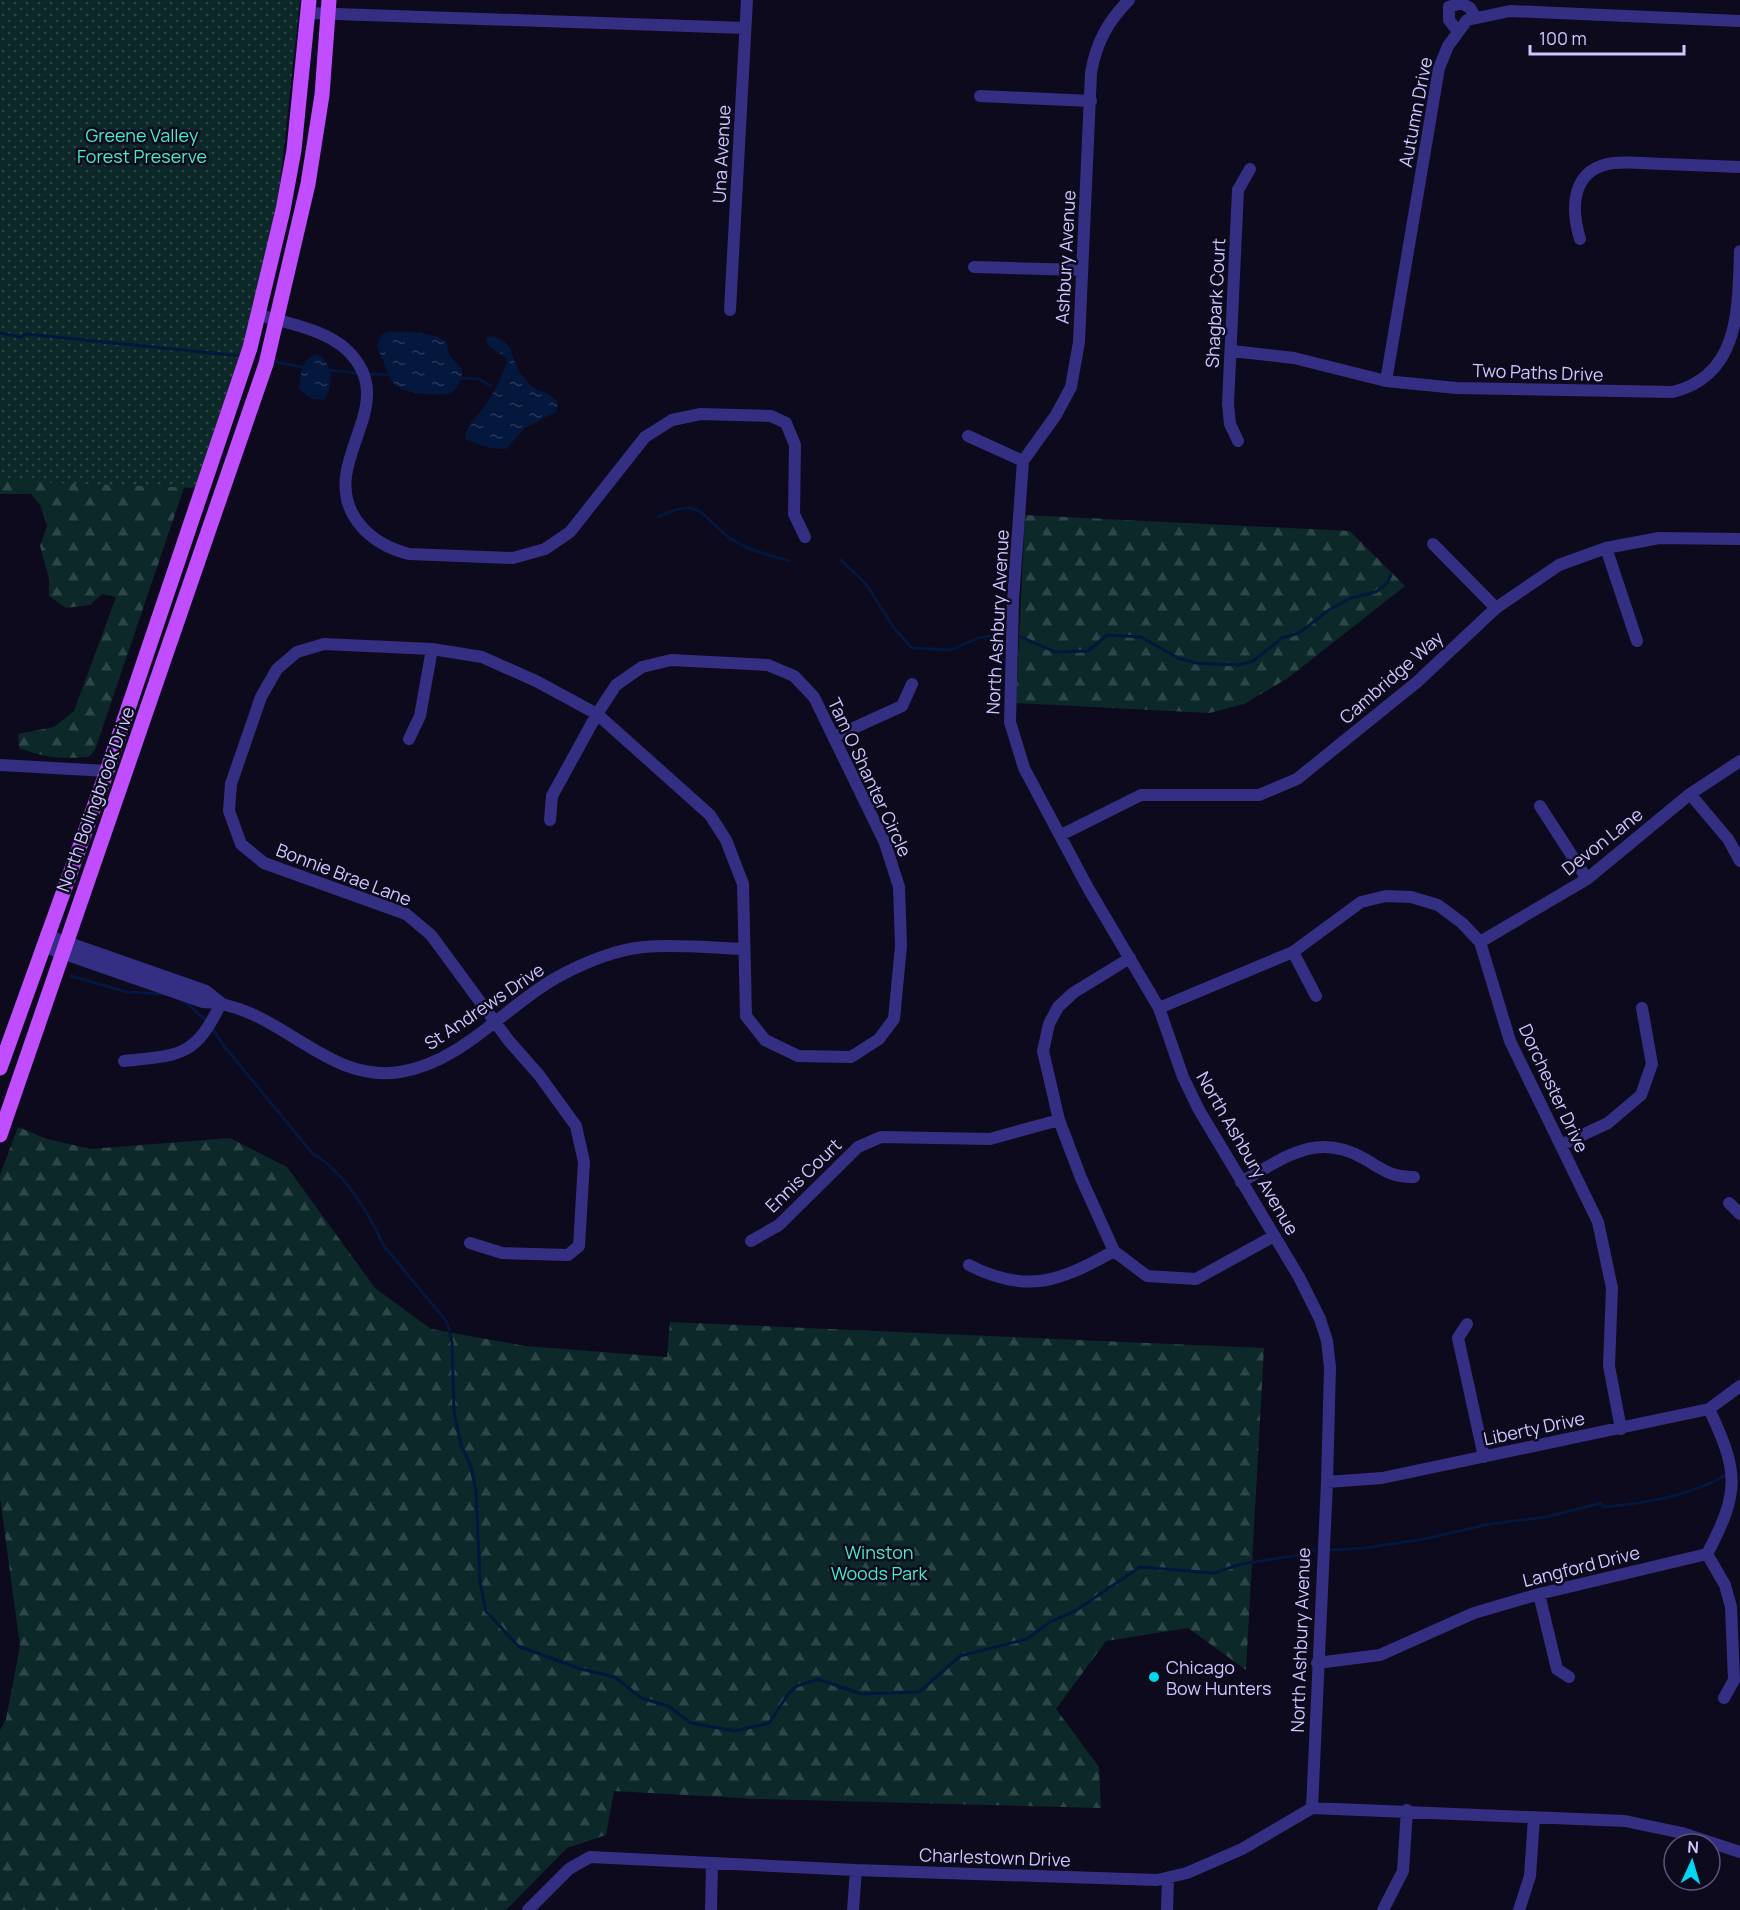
<svg xmlns="http://www.w3.org/2000/svg" width="1740" height="1910" font-family="Manrope,sans-serif">
<defs>
<pattern id="forest-firs" width="22" height="20" patternUnits="userSpaceOnUse" patternTransform="scale(1.5)"><rect width="22" height="20" fill="#0c2828"/><path d="M5 1l3.5 6h-7zM16 11l3.5 6h-7z" fill="#2e4648"/></pattern>
<pattern id="park-dots" width="8" height="8" patternUnits="userSpaceOnUse" patternTransform="scale(1.5)"><rect width="8" height="8" fill="#0c2828"/><path d="M2 2h.1M6 6h.1" fill="none" stroke="#2e4648" stroke-width="1.8" stroke-linecap="round"/></pattern>
<pattern id="water-ripples" width="26" height="14" patternUnits="userSpaceOnUse" patternTransform="scale(1.5)"><rect width="26" height="14" fill="#04173c"/><path d="M2 4q2-2 4 0t4 0M15 11q2-2 4 0t4 0" fill="none" stroke="#273759"/></pattern>
</defs>
<rect width="100%" height="100%" fill="#0d0a1e"/>
<!-- forest -->
<path fill="url(#forest-firs)" d="M 0,469 L 188,476 L 95,750 L 89,757 C 60,759 46,758 19,748 L 18,734 L 54,727 L 74,711 L 116,597 L 102,594 L 90,605 L 66,608 L 49,596 L 49,579 L 40,546 L 47,526 L 40,505 L 31,494 L 0,494 Z
M 1025,515 L 1350,531 L 1405,586 L 1288,678 L 1244,704 L 1209,713 L 1016,703 Z
M 18,1127 L 47,1139 L 91,1149 L 230,1138 L 287,1167 L 375,1288 L 431,1329 L 525,1346 L 667,1357 L 670,1322 L 1264,1348 L 1246,1670 L 1188,1628 L 1106,1641 L 1056,1709 L 1099,1767 L 1101,1808 L 758,1799 L 614,1791 L 606,1835 L 567,1848 L 506,1910 L 0,1910 L 0,1730 L 6,1719 L 20,1646 L 0,1498 L 0,1175 Z"/>
<!-- park -->
<path fill="url(#park-dots)" d="M 0,0 L 300,0 L 277,212 L 245,344 L 199,488 L 0,481 Z"/>
<!-- water -->
<path fill="url(#water-ripples)" d="M 388,332 C 404,331 433,332 446,341 L 449,355 L 462,369 C 462,378 459,389 450,393 C 441,397 401,393 395,385 C 386,376 384,358 377,347 L 381,335 Z
M 492,336 C 518,344 508,359 522,375 C 526,379 530,386 534,388 C 544,393 551,393 558,403 L 556,412 L 525,428 L 506,449 L 489,448 L 465,439 C 467,423 475,419 484,407 C 491,399 507,368 507,359 C 500,352 491,350 486,342 L 487,337 Z
M 317,354 C 334,363 334,386 324,400 L 313,399 L 299,389 C 301,374 301,359 317,354 Z"/>
<g fill="none" stroke-linecap="round" stroke-linejoin="round">
<!-- stream -->
<path stroke="#04173c" stroke-width="3" d="M 0,333 L 20,337 L 26,334 L 241,356
M 276,362 L 306,368
M 327,370 L 358,373
M 371,374 L 392,375
M 459,378 L 479,379 L 491,386
M 658,517 C 705,494 701,520 733,540 C 750,551 770,555 789,561
M 841,560 L 866,584 L 894,628 L 912,648 L 951,650 L 978,638 L 1004,634
M 1021,637 L 1055,652 L 1088,651 L 1107,635 L 1141,637 L 1178,658 L 1196,663 L 1239,665 L 1253,661 L 1282,638 L 1299,633 L 1329,610 L 1351,598 L 1376,592 L 1387,583 L 1391,575
M 71,976 L 127,992 L 163,994
M 186,1002 L 204,1019
M 212,1028 L 224,1046 L 312,1153 C 344,1172 369,1213 384,1246 L 447,1322 L 452,1342 L 454,1412 L 461,1445 L 471,1467 L 476,1491 L 480,1582 L 486,1611 L 518,1646 L 581,1669 L 615,1677 L 641,1698 L 668,1706 L 691,1723 L 735,1731 L 769,1723 L 789,1693 L 797,1686 L 818,1679 L 861,1694 L 919,1692 L 960,1656 L 1027,1639 L 1050,1622 L 1075,1611 L 1140,1567 L 1214,1573 L 1241,1564 L 1307,1554 L 1315,1550
M 1331,1550 L 1365,1548 L 1424,1539 L 1490,1524 L 1546,1517 L 1601,1503 L 1604,1507 C 1646,1503 1690,1496 1726,1475"/>
<!-- minor -->
<path stroke="#342f82" stroke-width="12" d="M 1129,0 C 1108,21 1096,43 1091,73 L 1079,342 L 1071,387 L 1056,415 L 1023,461 L 1013,600 L 1010,722 L 1024,768 L 1088,888 L 1159,1008 L 1183,1077 L 1199,1110 L 1299,1277 L 1320,1319 L 1327,1341 L 1330,1367 L 1327,1482 L 1312,1808
M 308,13 L 745,28
M 1458,32 L 1449,20 L 1449,7 L 1461,3 L 1470,8 L 1476,18
M 980,96 L 1091,101
M 1580,239 C 1570,206 1572,168 1614,163 C 1631,161 1649,164 1665,164 C 1690,165 1715,166 1740,167
M 974,267 L 1082,270
M 730,310 L 747,0
M 259,315 C 287,323 327,330 348,351 C 389,392 352,432 346,476 C 341,518 373,545 409,554 L 513,558 L 545,549 L 570,532 L 645,437 L 672,420 L 701,414 L 771,416 L 786,423 L 795,445 L 794,514 L 805,537
M 1232,351 L 1294,358 L 1386,381 L 1456,388 L 1673,392 C 1740,375 1738,309 1740,251
M 1386,381 L 1439,68 L 1448,46 L 1467,20 L 1510,11 L 1740,21
M 968,436 L 1023,461
M 1238,441 L 1230,424 L 1228,404 L 1238,190 L 1250,169
M 1433,544 L 1496,608
M 1606,548 L 1637,641
M 834,737 L 902,706 L 912,684
M 409,739 L 420,716 L 432,649
M 0,765 L 107,771
M 1690,794 L 1728,839 L 1740,861
M 1540,806 L 1587,879
M 1061,835 L 1141,795 L 1259,795 L 1297,779 L 1417,682 L 1496,608 L 1559,565 L 1606,548 L 1659,538 L 1740,539
M 46,935 L 206,991 L 221,1003
M 1480,942 L 1587,879 L 1690,794 L 1740,761
M 42,946 L 203,1002 C 279,1004 324,1084 400,1072 C 460,1063 503,1009 554,979 C 581,964 613,950 644,947 C 677,944 711,948 744,949
M 1293,952 L 1316,996
M 1130,958 L 1073,993 L 1058,1007 L 1049,1024 L 1043,1051 L 1059,1120 L 1081,1178 L 1114,1251 L 1147,1276 L 1196,1279 L 1274,1236
M 1159,1008 L 1293,952 L 1361,902 L 1386,896 L 1411,897 L 1438,905 L 1462,923 L 1480,942 L 1510,1041 L 1598,1222 L 1612,1288 L 1609,1366 L 1621,1429
M 124,1061 C 181,1055 195,1057 221,1003
M 1561,1145 L 1608,1123 L 1641,1095 L 1652,1064 L 1642,1008
M 1241,1182 C 1283,1159 1315,1131 1363,1158 C 1381,1168 1391,1178 1414,1177
M 1729,1203 L 1740,1214
M 751,1241 L 779,1225 L 858,1147 L 881,1137 L 990,1139 L 1059,1120
M 470,1243 L 502,1253 L 568,1255 L 579,1246 L 584,1162 L 576,1126 L 539,1075 L 509,1041 L 431,935 L 406,914 L 264,863 L 241,844 L 229,811 L 231,784 L 261,697 L 277,669 L 297,652 L 324,644 L 432,649 L 482,657 L 536,681 L 597,714 L 710,815 L 726,840 L 743,884 L 746,1016 L 765,1040 L 798,1056 L 851,1057 L 879,1039 L 894,1019 L 901,946 L 899,887 L 885,843 L 814,697 L 794,676 L 768,665 L 671,660 L 642,667 L 616,685 L 597,714 L 552,796 L 550,820
M 969,1265 C 1027,1295 1061,1281 1114,1251
M 1467,1324 L 1458,1338 L 1484,1457
M 1327,1482 L 1382,1478 L 1709,1409 L 1740,1386
M 1707,1554 L 1725,1585 L 1731,1607 L 1734,1680 L 1724,1698
M 1539,1594 L 1557,1669 L 1569,1677
M 1317,1663 L 1380,1655 L 1474,1613 L 1539,1594 L 1707,1554 C 1740,1492 1739,1472 1709,1409
M 528,1910 L 569,1869 L 590,1857 L 856,1870 L 1157,1880 L 1187,1873 L 1242,1849 L 1312,1808 L 1625,1821 L 1682,1833 L 1740,1852
M 711,1910 L 712,1863
M 853,1910 L 856,1870
M 1167,1910 L 1168,1878
M 1383,1910 L 1403,1871 L 1407,1810
M 1519,1910 L 1530,1876 L 1534,1817"/>
<!-- primary -->
<path stroke="#c04dff" stroke-width="15" d="M 0,1068 L 107,771 L 250,348 L 283,210 L 294,150 L 309,0
M 0,1135 L 266,364 L 308,184 L 322,95 L 329,0"/>
</g>
<!-- markers -->
<circle fill="#00d5f1" stroke="#0d0a1e" stroke-width="2" cx="1154" cy="1677" r="6"/>
<g text-anchor="middle" dominant-baseline="central" stroke-width="5" stroke-linejoin="round" paint-order="stroke">
<!-- street labels -->
<g font-size="18" fill="#cec6ff" stroke="#0d0a1e">
<text transform="translate(1415 112) rotate(-79)">Autumn Drive</text>
<text transform="translate(721 154) rotate(-87)">Una Avenue</text>
<text transform="translate(1065 257) rotate(-87)">Ashbury Avenue</text>
<text transform="translate(1215 303) rotate(-87)">Shagbark Court</text>
<text transform="translate(1538 372) rotate(2)">Two Paths Drive</text>
<text transform="translate(997 622) rotate(-87)">North Ashbury Avenue</text>
<text transform="translate(1391 677) rotate(-41)">Cambridge Way</text>
<text transform="translate(870 777) rotate(65)">Tam O Shanter Circle</text>
<text transform="translate(95 799) rotate(-70)">North Bolingbrook Drive</text>
<text transform="translate(1602 841) rotate(-38)">Devon Lane</text>
<text transform="translate(344 874) rotate(21)">Bonnie Brae Lane</text>
<text transform="translate(484 1006) rotate(-34)">St Andrews Drive</text>
<text transform="translate(1554 1088) rotate(65)">Dorchester Drive</text>
<text transform="translate(1248 1153) rotate(60)">North Ashbury Avenue</text>
<text transform="translate(803 1175) rotate(-44)">Ennis Court</text>
<text transform="translate(1534 1428) rotate(-12)">Liberty Drive</text>
<text transform="translate(1581 1566) rotate(-14)">Langford Drive</text>
<text transform="translate(1300 1640) rotate(-88)">North Ashbury Avenue</text>
<text transform="translate(995 1857) rotate(2)">Charlestown Drive</text>
</g>
<!-- park labels -->
<g font-size="18" fill="#47ebc5" stroke="#0d0a1e">
<text x="142" y="135">Greene Valley<tspan x="142" dy="21">Forest Preserve</tspan></text>
<text x="879" y="1552">Winston<tspan x="879" dy="21">Woods Park</tspan></text>
</g>
<!-- poi labels -->
<g font-size="18" fill="#cec6ff" stroke="#0d0a1e" text-anchor="start">
<text x="1166" y="1667">Chicago<tspan x="1166" dy="21">Bow Hunters</tspan></text>
</g>
</g>
<!-- north arrow -->
<g transform="translate(1692 1862) rotate(4)"><circle r="28" fill="#0d0a1e" stroke="#5a5578" stroke-width="1.5"/>
<path d="M0-4.5L10 22L0 15L-10 22Z" fill="#00d5f1"/>
<text y="-9" font-size="16" font-weight="bold" text-anchor="middle" fill="#cec6ff">N</text>
</g>
<!-- scale -->
<path d="M1530 45v9h154v-9" fill="none" stroke="#cec6ff" stroke-width="3"/>
<text x="1539" y="45" font-size="18" fill="#cec6ff" stroke="#0d0a1e" stroke-width="4.5" paint-order="stroke">100 m</text>
</svg>
